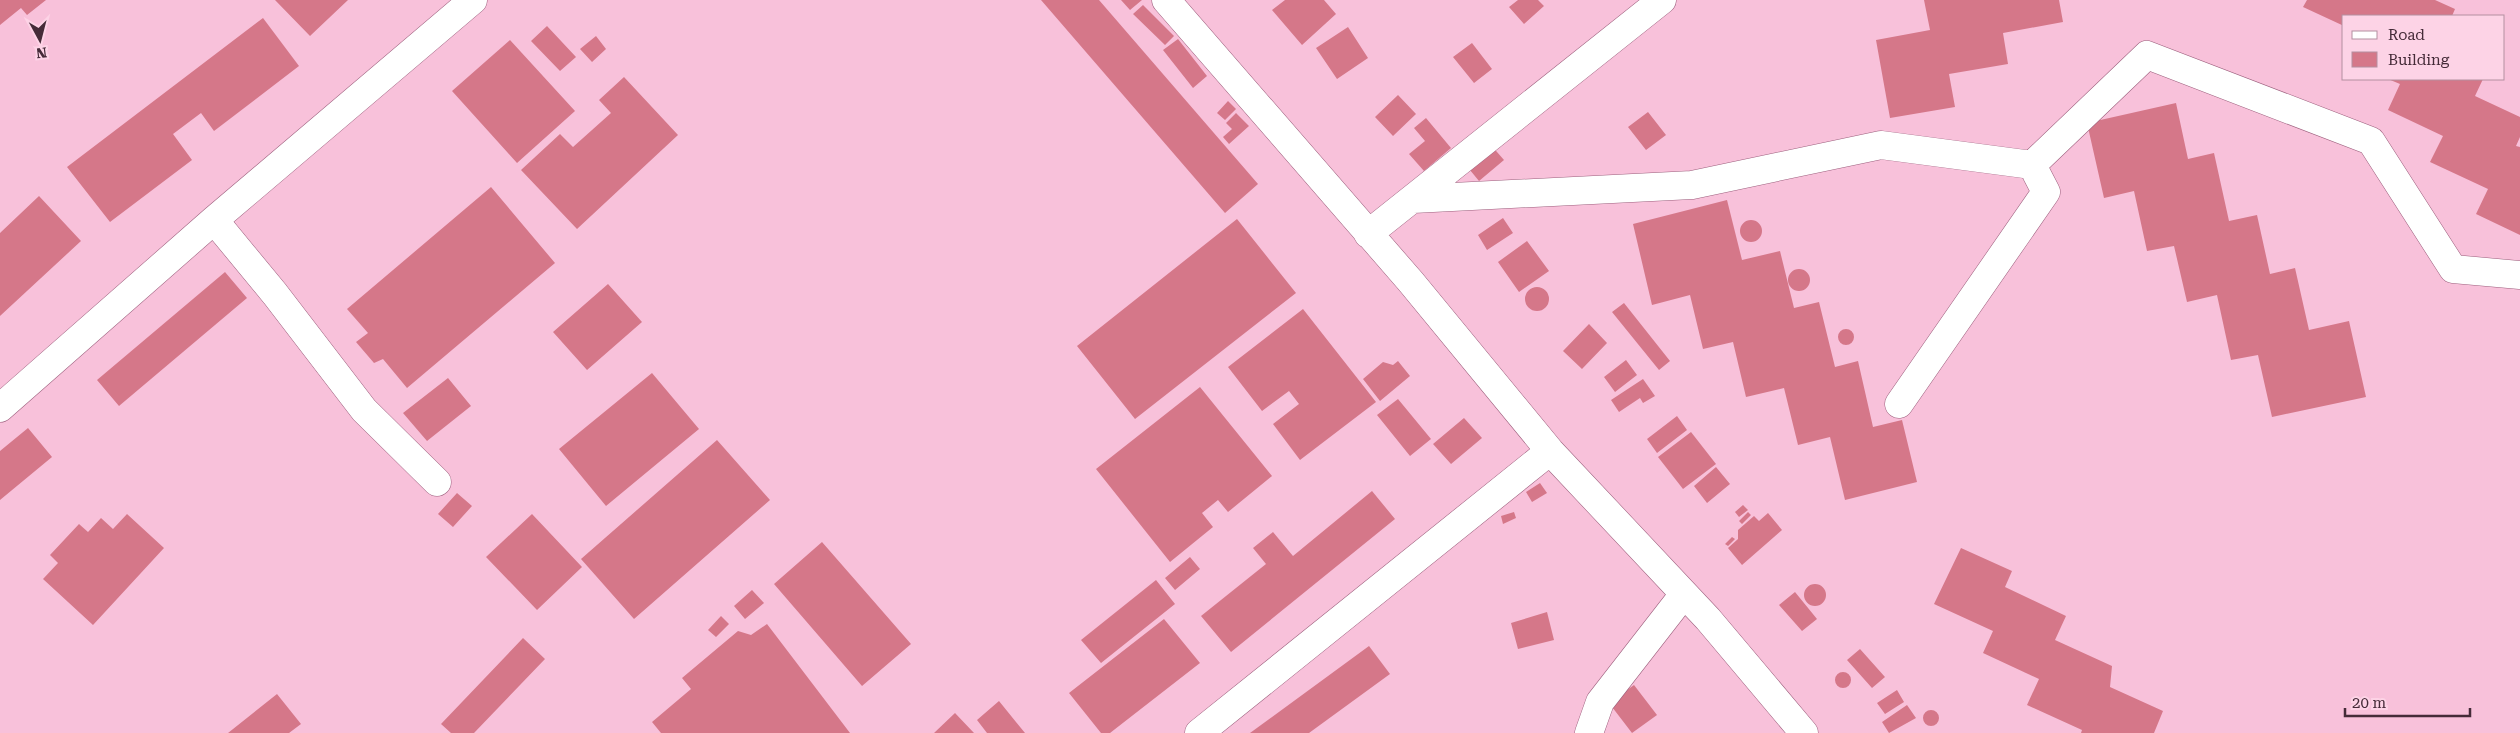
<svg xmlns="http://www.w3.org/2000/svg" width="2520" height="733" font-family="'Roboto Serif',serif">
<rect width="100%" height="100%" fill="#f8c1da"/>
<!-- building -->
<path fill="#d57789" d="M 0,0 L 46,0 L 27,15 L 21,8 L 0,25 Z
M 275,0 L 348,0 L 310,36 Z
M 1041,0 L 1099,0 L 1258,184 L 1225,213 Z
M 1121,0 L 1142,0 L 1130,10 Z
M 1285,0 L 1324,0 L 1336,14 L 1302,45 L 1272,10 Z
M 1518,0 L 1538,0 L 1544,6 L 1524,24 L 1509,7 Z
M 1924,0 L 2059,0 L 2063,22 L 2003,33 L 2008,64 L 1949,74 L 1955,107 L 1890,118 L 1876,40 L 1930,30 Z
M 2307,0 L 2435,0 L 2455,9 L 2452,16 L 2344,16 L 2344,26 L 2303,7 Z
M 1143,5 L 1174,36 L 1165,45 L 1133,14 Z
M 263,18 L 299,66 L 214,131 L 201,113 L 173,134 L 192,160 L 110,222 L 67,167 Z
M 547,26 L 576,57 L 560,71 L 531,41 Z
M 1348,27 L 1368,58 L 1337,79 L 1316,48 Z
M 596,36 L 606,49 L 592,62 L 580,49 Z
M 1178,39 L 1207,76 L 1193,88 L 1163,50 Z
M 510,40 L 575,111 L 517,163 L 452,91 Z
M 1472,43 L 1492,69 L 1474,83 L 1453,57 Z
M 624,77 L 678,135 L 577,229 L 521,170 L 560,134 L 573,147 L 611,113 L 599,100 Z
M 2388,79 L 2483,79 L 2475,96 L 2520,117 L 2520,137 L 2516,146 L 2520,147 L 2520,235 L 2476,214 L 2488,189 L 2430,162 L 2443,136 L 2388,110 L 2400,84 Z
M 1398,95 L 1416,114 L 1393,136 L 1375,117 Z
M 1228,101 L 1236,109 L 1225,120 L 1217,113 Z
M 2176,103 L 2188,159 L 2214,153 L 2229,221 L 2257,215 L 2270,274 L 2295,268 L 2309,330 L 2349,321 L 2366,397 L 2272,417 L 2258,355 L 2231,360 L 2217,295 L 2187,302 L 2174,246 L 2147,251 L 2134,191 L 2104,198 L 2087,123 Z
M 1648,112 L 1666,135 L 1646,150 L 1628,127 Z
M 1236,113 L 1249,126 L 1229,144 L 1223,137 L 1232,129 L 1226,123 Z
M 1426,118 L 1451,148 L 1424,171 L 1409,154 L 1425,141 L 1414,128 Z
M 1490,144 L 1504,160 L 1479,181 L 1465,164 Z
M 491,187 L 555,263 L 407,388 L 383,359 L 374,363 L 356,342 L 368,333 L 347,309 Z
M 39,196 L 81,241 L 0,316 L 0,233 Z
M 1727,200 L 1742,260 L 1780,251 L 1794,308 L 1819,302 L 1835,367 L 1858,361 L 1873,427 L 1902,420 L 1917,482 L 1845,500 L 1830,437 L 1798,445 L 1784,388 L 1746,397 L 1733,342 L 1703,349 L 1690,295 L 1652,305 L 1633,224 Z
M 1503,218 L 1513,233 L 1487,250 L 1478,235 Z
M 1237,219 L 1296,293 L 1135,419 L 1077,346 Z
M1740 231a11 11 0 1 1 22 0a11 11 0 1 1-22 0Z
M 1527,241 L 1549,271 L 1519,292 L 1498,262 Z
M1788 280a11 11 0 1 1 22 0a11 11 0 1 1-22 0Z
M 225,272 L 247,298 L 119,406 L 97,380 Z
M 608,284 L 642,322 L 587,370 L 553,332 Z
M1525 299a12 12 0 1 1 24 0a12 12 0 1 1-24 0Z
M 1624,303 L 1670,361 L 1659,370 L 1612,312 Z
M 1303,309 L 1376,402 L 1300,460 L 1273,424 L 1299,404 L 1289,391 L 1262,411 L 1228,367 Z
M 1589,324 L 1607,343 L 1582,369 L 1563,351 Z
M1838 337a8 8 0 1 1 16 0a8 8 0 1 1-16 0Z
M 1626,360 L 1637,375 L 1615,392 L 1604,377 Z
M 1398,361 L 1410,376 L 1380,401 L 1363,379 L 1383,362 L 1393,365 Z
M 652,373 L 699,429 L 606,506 L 559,449 Z
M 448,378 L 471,406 L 427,441 L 403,413 Z
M 1643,379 L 1655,396 L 1643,403 L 1640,398 L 1619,412 L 1611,400 Z
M 1200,387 L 1272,476 L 1228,512 L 1218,500 L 1202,513 L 1213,527 L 1170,562 L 1096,469 Z
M 1398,399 L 1431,439 L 1410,456 L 1377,415 Z
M 1677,416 L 1687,430 L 1657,453 L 1647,439 Z
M 1464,418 L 1482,438 L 1451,464 L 1433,444 Z
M 28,428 L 52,457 L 0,500 L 0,451 Z
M 1691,432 L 1716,464 L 1683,489 L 1658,457 Z
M 717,440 L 770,500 L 634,619 L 581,559 Z
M 1716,467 L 1730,484 L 1707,503 L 1694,486 Z
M 1540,483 L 1547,493 L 1532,502 L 1526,492 Z
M 1372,491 L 1395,519 L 1231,652 L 1201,616 L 1266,564 L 1253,548 L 1273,532 L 1293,556 Z
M 457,493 L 472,506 L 453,527 L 438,514 Z
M 1743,505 L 1748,510 L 1739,517 L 1735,512 Z
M 1514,512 L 1516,518 L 1503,524 L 1501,516 Z
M 1748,512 L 1751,515 L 1742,524 L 1739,521 Z
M 1768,513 L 1782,530 L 1742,565 L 1728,548 L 1738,539 L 1738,530 L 1754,516 L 1759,521 Z
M 127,514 L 164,548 L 93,625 L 43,579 L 58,563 L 50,555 L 79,524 L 88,532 L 101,518 L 113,529 Z
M 532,514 L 582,567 L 537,610 L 486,557 Z
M 1732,537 L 1735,539 L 1728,546 L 1725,544 Z
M 822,542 L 911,644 L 862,686 L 774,584 Z
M 1961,548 L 2012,571 L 2005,587 L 2066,616 L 2055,640 L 2112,666 L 2110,687 L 2163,711 L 2154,733 L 2081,733 L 2082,730 L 2027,705 L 2039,679 L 1983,653 L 1993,631 L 1934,604 Z
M 1190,557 L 1200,569 L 1175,590 L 1165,578 Z
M 1156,580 L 1175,604 L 1101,663 L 1081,640 Z
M1804 595a11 11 0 1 1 22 0a11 11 0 1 1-22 0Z
M 752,590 L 764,603 L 745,619 L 734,606 Z
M 1795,592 L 1817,619 L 1802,631 L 1779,605 Z
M 1547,612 L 1554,640 L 1518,649 L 1511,623 Z
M 721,616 L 729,624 L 716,637 L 708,630 Z
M 1164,619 L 1200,663 L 1110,733 L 1101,733 L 1069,693 Z
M 767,624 L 850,733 L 661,733 L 652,722 L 691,689 L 682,678 L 738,631 L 751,635 Z
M 523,638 L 545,659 L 474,733 L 451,733 L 441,724 Z
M 1369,646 L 1390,674 L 1309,733 L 1250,733 Z
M 1860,649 L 1885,677 L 1872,688 L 1847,660 Z
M1835 680a8 8 0 1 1 16 0a8 8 0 1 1-16 0Z
M 1634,685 L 1657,715 L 1632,733 L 1609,703 Z
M 1897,690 L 1904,702 L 1885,714 L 1877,703 Z
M 277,694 L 301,724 L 289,733 L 228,733 Z
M 999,701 L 1025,733 L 987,733 L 977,720 Z
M 1907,705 L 1916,718 L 1889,733 L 1882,722 Z
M1923 718a8 8 0 1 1 16 0a8 8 0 1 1-16 0Z
M 955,713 L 974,733 L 934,733 Z"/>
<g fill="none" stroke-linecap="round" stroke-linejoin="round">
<!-- minor casing -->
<g stroke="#9c5f7d" stroke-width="29">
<path id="minor" d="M 1166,0 L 1411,282 L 1550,451 L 1708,619 L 1804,733
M 1413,199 L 1692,185 L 1881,145 L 2032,165 L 2147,55 L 2371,141 L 2453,269 L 2520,275
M 214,220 L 275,294 L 364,410 L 437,482
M 1368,234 L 1662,0
M 1899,404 L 2046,192 L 2032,165
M 0,408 L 214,220 L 473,0
M 1199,733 L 1550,451
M 1589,733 L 1600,702 L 1684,594"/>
</g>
<!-- minor -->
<use href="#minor" stroke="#fff" stroke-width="28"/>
</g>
<!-- legend -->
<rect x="2342" y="15" width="162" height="65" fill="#fdd3e6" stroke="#b390a0"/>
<rect x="2352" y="31" width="25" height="8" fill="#ffffff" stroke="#b390a0"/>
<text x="2388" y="40" font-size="15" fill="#452b38">Road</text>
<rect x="2352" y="52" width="25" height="15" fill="#d57789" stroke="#b390a0"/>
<text x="2388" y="65" font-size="15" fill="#452b38">Building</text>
<!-- north arrow -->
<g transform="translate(40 40) rotate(173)" stroke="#fdd3e6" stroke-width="4" paint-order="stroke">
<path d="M0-4L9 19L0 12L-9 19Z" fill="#452b38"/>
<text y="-8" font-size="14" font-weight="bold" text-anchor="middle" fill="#452b38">N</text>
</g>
<!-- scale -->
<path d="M2345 708v8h125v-8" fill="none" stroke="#452b38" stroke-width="2.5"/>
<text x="2352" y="708" font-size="15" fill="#452b38" stroke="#fdd3e6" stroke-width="4" paint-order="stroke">20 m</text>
</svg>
